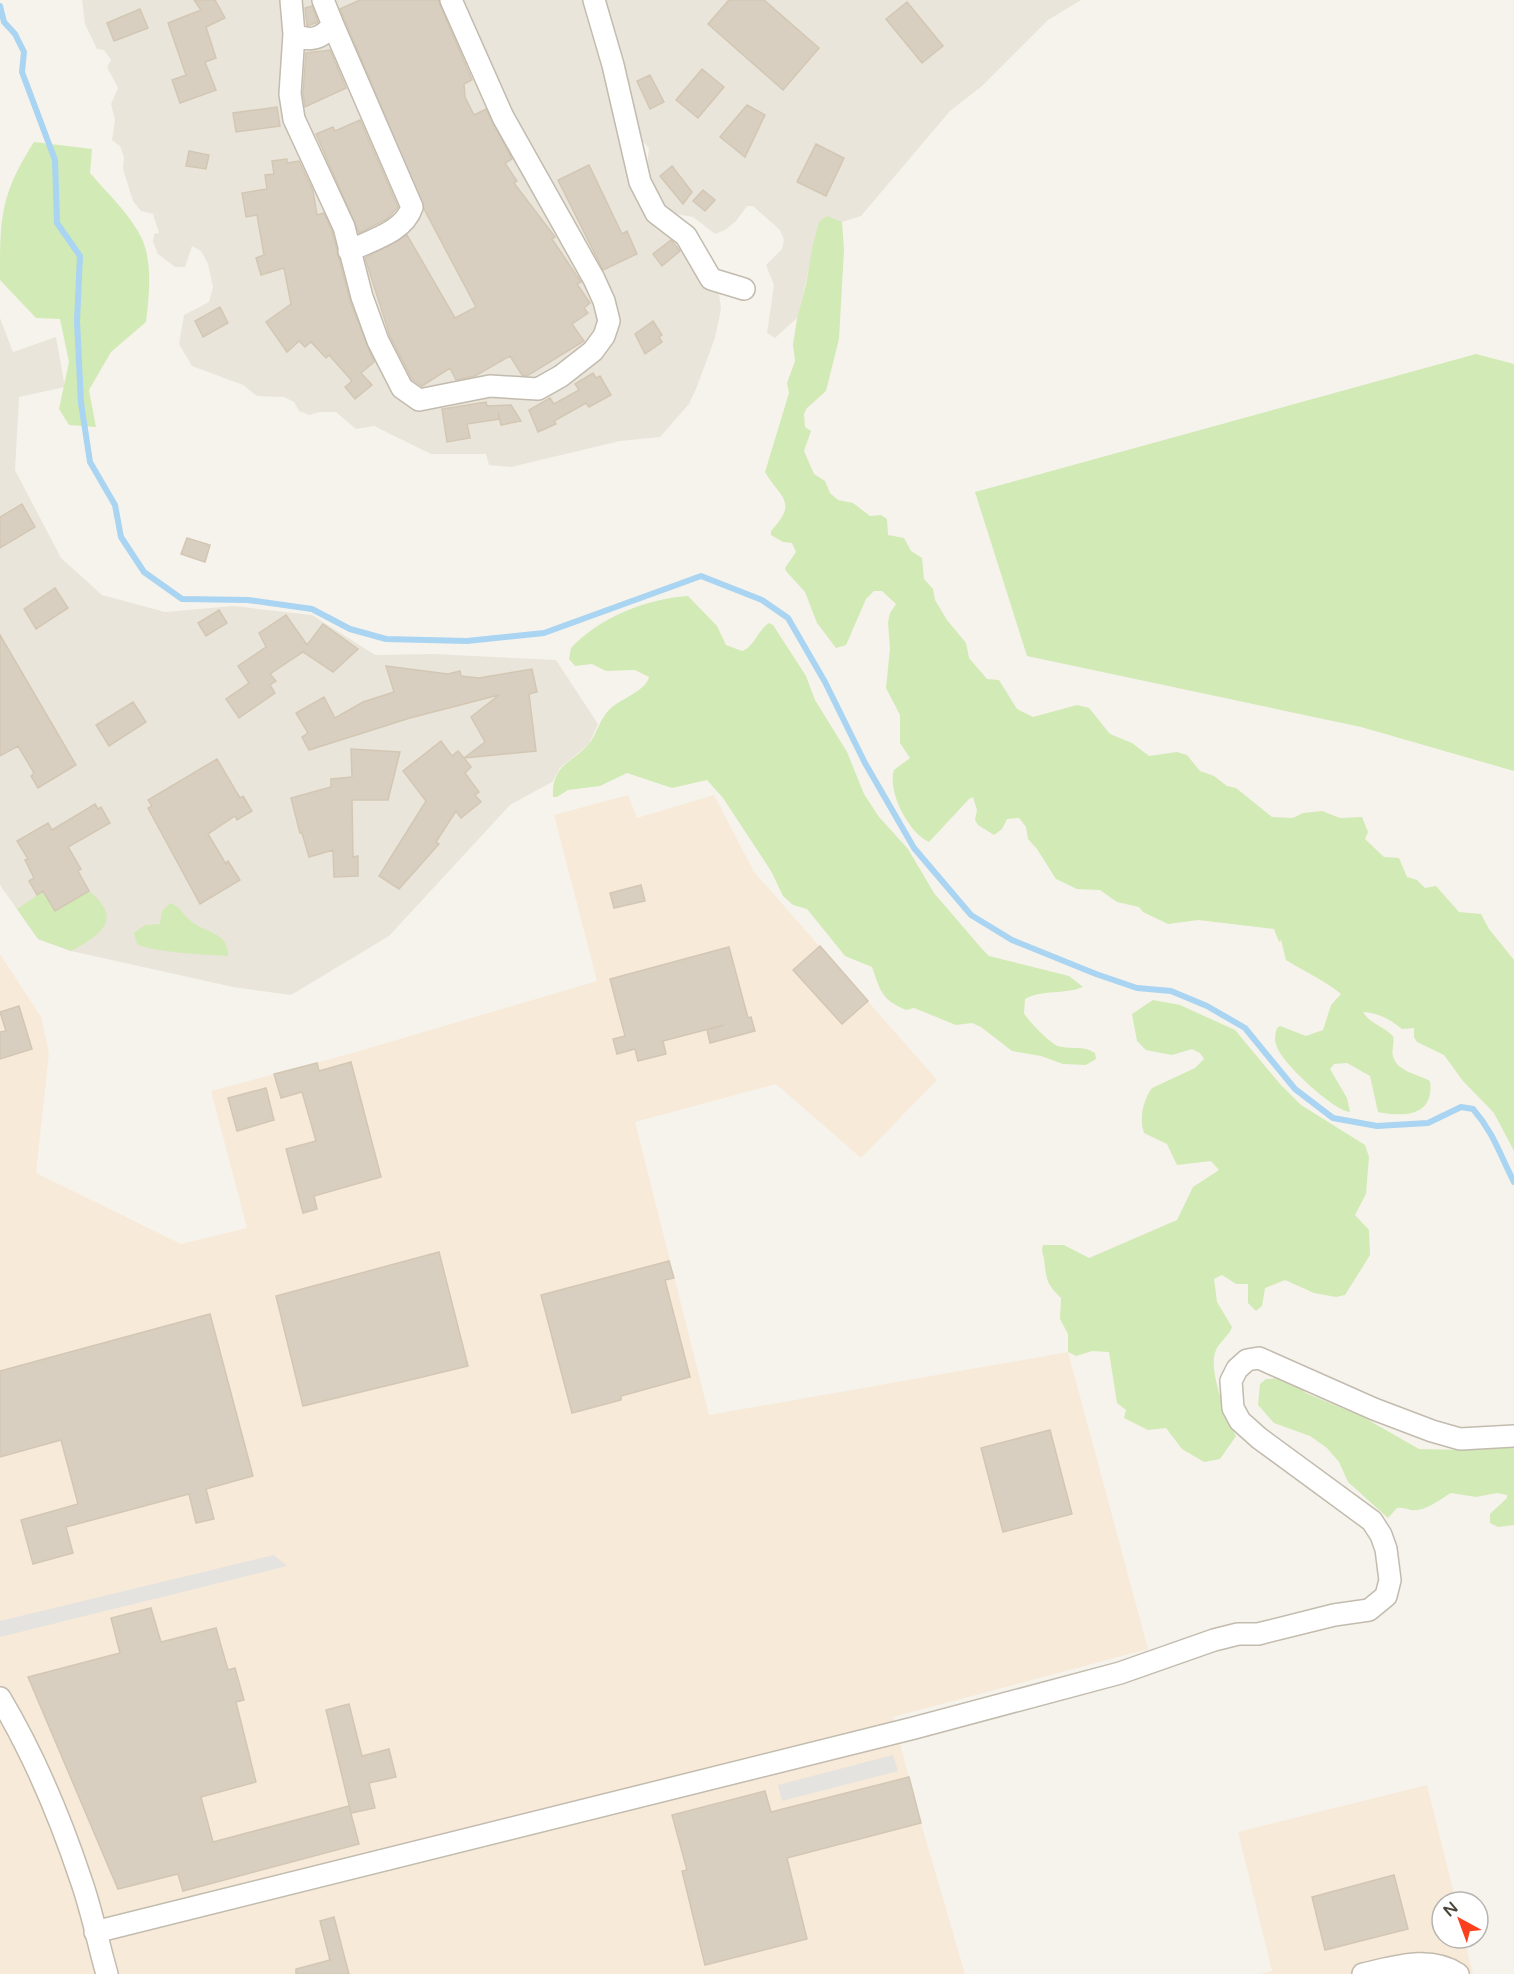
<svg xmlns="http://www.w3.org/2000/svg" width="1514" height="1974" font-family="'Varela Round',sans-serif">
<rect width="100%" height="100%" fill="#f6f3ec"/>
<!-- residential -->
<path fill="#eae5da" d="M 82,0 L 1081,0 L 1048,20 L 982,86 L 950,111 L 861,216 L 842,222 L 819,222 L 798,317 L 775,338 L 767,333 L 774,285 L 766,265 L 782,249 L 784,240 L 780,230 L 753,206 L 747,206 L 736,221 L 725,230 L 715,234 L 693,217 L 672,213 L 653,197 L 646,174 L 649,148 L 641,140 L 632,174 L 710,264 L 718,285 L 721,309 L 715,338 L 696,389 L 689,404 L 660,437 L 620,441 L 511,467 L 489,465 L 486,454 L 431,454 L 374,426 L 356,429 L 336,412 L 320,412 L 309,415 L 299,411 L 294,402 L 284,397 L 257,396 L 243,385 L 192,366 L 179,344 L 184,315 L 209,302 L 213,287 L 208,264 L 201,251 L 192,246 L 185,267 L 175,267 L 158,254 L 153,242 L 154,234 L 159,233 L 153,214 L 141,211 L 133,201 L 123,169 L 124,157 L 120,146 L 112,140 L 115,120 L 111,104 L 118,88 L 107,67 L 111,60 L 104,50 L 97,49 L 85,24 Z
M 0,318 L 13,352 L 56,337 L 65,387 L 19,397 L 15,470 L 61,558 L 102,595 L 165,612 L 233,606 L 312,615 L 375,655 L 433,654 L 556,660 L 598,724 L 589,744 L 560,768 L 552,782 L 510,805 L 389,936 L 291,995 L 233,987 L 71,951 L 38,939 L 0,885 Z"/>
<!-- commercial -->
<path fill="#f7ead8" d="M 628,795 L 637,818 L 714,795 L 754,872 L 937,1080 L 861,1158 L 776,1084 L 635,1122 L 709,1415 L 1068,1352 L 1148,1649 L 893,1717 L 921,1823 L 965,1974 L 0,1974 L 0,954 L 41,1017 L 49,1053 L 36,1173 L 181,1244 L 247,1228 L 211,1091 L 349,1054 L 597,981 L 554,815 Z
M 1427,1785 L 1456,1902 L 1442,1902 L 1442,1938 L 1464,1938 L 1473,1974 L 1260,1974 L 1272,1971 L 1238,1832 Z"/>
<!-- green -->
<path fill="#d2eab5" d="M 34,142 L 92,149 L 90,173 C 107,193 131,215 142,239 C 153,264 149,296 146,322 L 111,352 L 89,390 L 96,427 L 69,425 L 59,409 L 69,362 L 60,319 L 36,318 L 0,280 C 0,218 0,195 34,142 Z
M 827,216 L 842,222 L 844,250 L 839,339 L 826,391 L 807,408 L 804,414 L 805,427 L 811,431 L 804,451 L 814,474 L 825,481 L 830,493 L 838,500 L 853,503 L 870,516 L 881,515 L 887,519 L 888,535 L 904,538 L 911,551 L 922,558 L 924,579 L 933,589 L 935,600 L 947,620 L 966,643 L 969,658 L 987,679 L 999,680 L 1017,709 L 1033,717 L 1077,705 L 1089,708 L 1110,734 L 1132,743 L 1149,756 L 1177,752 L 1187,755 L 1200,771 L 1214,776 L 1227,786 L 1236,788 L 1272,817 L 1293,818 L 1303,813 L 1322,811 L 1340,818 L 1362,817 L 1368,832 L 1365,839 L 1384,857 L 1399,858 L 1407,877 L 1417,880 L 1425,888 L 1436,886 L 1459,912 L 1481,914 L 1489,929 L 1514,960 L 1514,1151 L 1494,1113 L 1463,1081 L 1444,1055 L 1417,1042 L 1414,1037 L 1414,1028 L 1402,1029 C 1391,1020 1377,1012 1363,1012 C 1369,1023 1383,1026 1393,1036 C 1395,1043 1391,1050 1393,1056 C 1397,1072 1418,1074 1430,1081 C 1435,1117 1402,1117 1378,1112 L 1370,1076 L 1347,1063 L 1334,1064 L 1330,1069 L 1347,1098 L 1350,1112 C 1334,1111 1282,1063 1277,1047 C 1274,1040 1275,1035 1277,1028 L 1280,1026 L 1306,1036 L 1323,1030 L 1331,1005 L 1341,994 C 1324,980 1305,972 1286,960 L 1281,940 L 1279,942 L 1274,929 L 1198,920 L 1168,924 L 1143,912 L 1139,907 L 1117,902 L 1100,890 L 1077,889 L 1056,879 L 1037,849 L 1028,839 L 1026,827 L 1019,818 L 1007,819 L 1002,829 L 994,835 L 978,825 L 975,820 L 977,810 L 973,797 L 969,799 L 929,842 C 909,833 887,792 894,770 L 910,758 L 900,743 L 900,715 L 886,688 L 890,649 L 888,622 L 890,613 L 896,604 L 882,591 L 874,591 L 866,599 L 846,645 L 836,648 L 817,623 L 805,592 L 786,571 L 785,568 L 796,552 L 792,543 L 783,542 L 771,535 L 771,531 C 799,501 780,498 765,472 L 789,393 L 787,383 L 795,361 L 793,345 L 797,319 L 806,284 L 813,244 L 819,222 Z
M 1476,354 L 1514,364 L 1514,771 L 1361,727 L 1027,656 L 975,492 Z
M 688,596 L 717,626 L 726,645 L 742,651 C 755,646 757,631 769,623 L 773,625 L 806,676 L 815,700 L 847,752 L 864,794 L 879,817 L 908,849 L 934,893 L 982,949 L 989,956 L 1069,976 L 1083,987 C 1063,995 1043,989 1025,999 L 1024,1013 C 1027,1020 1051,1044 1058,1046 C 1072,1050 1083,1045 1095,1053 L 1096,1059 L 1086,1065 L 1063,1064 L 1041,1056 L 1012,1051 L 981,1027 L 972,1023 L 956,1025 L 914,1008 L 906,1010 C 881,999 881,992 872,967 L 845,956 L 807,909 L 793,905 L 783,896 L 771,871 L 723,798 L 707,780 L 672,788 L 627,773 L 600,786 L 568,790 L 557,797 L 553,797 C 552,765 569,765 588,745 C 597,735 599,719 610,709 C 620,699 646,691 649,677 L 635,670 L 606,671 L 592,664 L 575,666 L 569,659 L 571,648 C 600,617 646,599 688,596 Z
M 47,889 L 55,911 L 89,891 C 124,919 101,935 71,951 L 38,939 L 17,909 Z
M 170,903 C 181,906 183,916 192,922 C 207,933 229,933 228,956 C 210,955 149,952 137,944 L 134,933 L 145,925 L 160,924 L 162,911 Z
M 1153,1000 L 1180,1005 L 1235,1030 L 1280,1084 L 1301,1105 L 1365,1145 L 1369,1157 L 1366,1194 L 1355,1215 L 1369,1230 L 1370,1255 L 1345,1295 L 1336,1297 L 1314,1293 L 1285,1280 L 1265,1288 L 1262,1306 L 1256,1311 L 1248,1303 L 1248,1284 L 1236,1284 L 1222,1275 L 1214,1279 L 1217,1302 L 1232,1327 C 1229,1336 1220,1341 1216,1350 C 1207,1369 1227,1418 1236,1436 L 1220,1459 L 1204,1462 L 1182,1449 L 1166,1428 L 1148,1430 L 1124,1418 L 1126,1410 L 1117,1403 L 1109,1352 L 1092,1351 L 1076,1356 L 1068,1352 L 1068,1334 L 1060,1319 L 1061,1298 C 1045,1282 1047,1280 1044,1259 C 1043,1253 1041,1251 1043,1245 L 1064,1245 L 1089,1258 L 1177,1220 L 1193,1187 L 1219,1170 L 1211,1161 L 1177,1165 L 1167,1144 L 1144,1133 C 1139,1119 1143,1100 1152,1088 L 1195,1068 L 1204,1059 L 1200,1053 L 1192,1049 L 1172,1055 L 1146,1050 L 1137,1041 L 1132,1014 Z
M 1282,1378 L 1295,1384 L 1306,1393 L 1363,1417 L 1419,1449 L 1470,1450 L 1514,1445 L 1514,1525 L 1498,1527 L 1490,1523 L 1490,1514 L 1507,1498 L 1507,1495 L 1497,1493 L 1476,1497 L 1451,1493 C 1439,1500 1425,1512 1411,1510 C 1406,1509 1403,1507 1397,1508 L 1388,1518 L 1348,1482 L 1339,1462 L 1327,1448 L 1310,1436 L 1274,1423 L 1258,1405 L 1260,1384 L 1266,1379 Z"/>
<!-- parking -->
<path fill="#e5e3e0" d="M 274,1555 L 287,1566 L 0,1637 L 0,1621 Z
M 893,1755 L 898,1771 L 782,1801 L 778,1785 Z"/>
<g fill="none" stroke-linecap="round" stroke-linejoin="round">
<!-- stream -->
<path stroke="#a9d4f2" stroke-width="6" d="M 0,6 L 4,22 L 15,34 L 24,52 L 22,72 L 55,160 L 57,223 L 80,256 L 77,321 L 81,403 L 90,462 L 115,505 L 121,537 L 144,572 L 182,599 L 248,600 L 312,609 L 350,629 L 386,639 L 467,641 L 544,633 L 701,576 L 762,600 L 788,618 L 825,682 L 865,763 L 914,848 L 971,915 L 1012,940 L 1096,974 L 1137,988 L 1171,991 L 1207,1006 L 1245,1028 L 1295,1089 L 1333,1118 L 1377,1126 L 1428,1123 L 1461,1107 L 1473,1109 C 1494,1133 1500,1155 1514,1182"/>
</g>
<!-- building -->
<path fill="#d8cfc1" stroke="#d3c7b4" stroke-width="1.5" d="M 194,0 L 215,0 L 225,18 L 206,27 L 216,58 L 205,62 L 216,90 L 180,103 L 172,80 L 186,75 L 168,23 L 201,10 Z
M 360,0 L 438,0 L 472,80 L 464,84 L 465,97 L 474,115 L 486,109 L 512,159 L 505,163 L 517,181 L 514,183 L 555,237 L 552,239 L 581,282 L 577,284 L 590,303 L 584,308 L 588,313 L 572,324 L 584,341 L 527,376 L 522,375 L 510,356 L 475,376 L 456,380 L 450,368 L 422,386 L 412,379 L 390,336 L 365,258 L 407,235 L 455,318 L 476,307 L 424,209 L 340,9 Z
M 729,0 L 764,0 L 819,48 L 783,90 L 708,24 Z
M 907,2 L 943,46 L 922,63 L 886,19 Z
M 312,6 L 318,22 L 307,26 L 305,8 Z
M 140,9 L 148,28 L 114,41 L 107,23 Z
M 330,50 L 346,88 L 305,107 L 303,93 L 306,53 Z
M 702,69 L 724,87 L 698,118 L 676,100 Z
M 650,75 L 664,102 L 650,109 L 637,81 Z
M 747,105 L 765,115 L 745,157 L 720,137 Z
M 277,107 L 280,126 L 236,132 L 233,113 Z
M 360,120 L 398,207 L 387,219 L 359,233 L 316,134 L 333,127 L 335,131 Z
M 816,144 L 844,158 L 826,196 L 797,182 Z
M 189,151 L 209,155 L 206,169 L 186,166 Z
M 287,159 L 287,163 L 299,161 L 313,191 L 317,215 L 324,213 L 332,231 L 350,301 L 374,362 L 361,373 L 372,385 L 355,399 L 345,387 L 352,381 L 329,355 L 326,358 L 311,342 L 305,347 L 299,341 L 287,352 L 266,322 L 291,304 L 284,268 L 261,275 L 256,258 L 264,255 L 257,215 L 246,217 L 242,193 L 267,189 L 265,175 L 274,174 L 272,161 Z
M 589,165 L 622,234 L 627,231 L 637,254 L 603,270 L 558,180 Z
M 672,166 L 692,192 L 683,204 L 660,176 Z
M 703,190 L 715,200 L 705,211 L 693,201 Z
M 671,240 L 680,251 L 662,266 L 653,254 Z
M 220,307 L 228,323 L 203,337 L 195,321 Z
M 653,321 L 662,335 L 659,337 L 662,342 L 645,354 L 635,334 Z
M 593,373 L 596,378 L 600,376 L 611,395 L 589,407 L 586,403 L 554,421 L 556,424 L 538,432 L 529,410 L 550,398 L 554,404 L 579,390 L 575,384 Z
M 486,402 L 487,406 L 511,405 L 521,421 L 501,425 L 498,412 L 499,419 L 467,424 L 470,438 L 447,442 L 442,409 Z
M 22,504 L 35,527 L 0,548 L 0,517 Z
M 187,538 L 210,545 L 205,562 L 181,554 Z
M 55,588 L 68,608 L 36,629 L 24,609 Z
M 219,610 L 227,623 L 206,636 L 198,623 Z
M 286,615 L 307,645 L 323,624 L 358,649 L 333,672 L 303,652 L 270,674 L 276,681 L 270,685 L 275,693 L 239,718 L 226,699 L 249,683 L 238,666 L 266,647 L 259,633 Z
M 0,635 L 76,765 L 38,788 L 31,776 L 34,773 L 18,746 L 0,756 Z
M 386,666 L 448,674 L 460,671 L 461,676 L 479,678 L 532,669 L 537,692 L 529,694 L 536,751 L 464,758 L 471,767 L 465,773 L 479,792 L 475,795 L 481,802 L 461,818 L 456,811 L 436,842 L 439,844 L 399,889 L 379,876 L 426,801 L 403,771 L 441,741 L 452,756 L 458,751 L 464,758 L 485,742 L 471,717 L 499,695 L 410,718 L 309,750 L 302,737 L 308,733 L 296,713 L 324,697 L 335,718 L 363,702 L 394,692 Z
M 133,702 L 146,722 L 109,746 L 96,725 Z
M 351,749 L 400,752 L 388,800 L 352,800 L 353,857 L 358,856 L 358,876 L 334,877 L 333,850 L 309,857 L 302,833 L 300,833 L 291,798 L 331,787 L 331,779 L 352,777 Z
M 217,759 L 240,798 L 243,796 L 252,811 L 237,820 L 235,816 L 208,834 L 226,864 L 228,861 L 240,880 L 200,904 L 148,808 L 152,806 L 148,800 Z
M 95,804 L 98,809 L 101,807 L 110,823 L 68,847 L 81,869 L 78,871 L 89,891 L 55,911 L 43,891 L 37,895 L 29,881 L 34,878 L 25,860 L 28,859 L 17,841 L 48,823 L 52,830 Z
M 641,885 L 645,901 L 614,908 L 610,893 Z
M 820,946 L 868,1001 L 842,1024 L 793,970 Z
M 729,947 L 748,1018 L 751,1017 L 755,1031 L 710,1043 L 707,1030 L 724,1025 L 663,1041 L 666,1054 L 638,1061 L 635,1049 L 617,1054 L 613,1039 L 625,1036 L 610,979 Z
M 19,1006 L 32,1049 L 0,1059 L 0,1032 L 6,1031 L 0,1012 Z
M 351,1062 L 381,1177 L 314,1196 L 317,1209 L 303,1213 L 286,1149 L 316,1141 L 302,1092 L 281,1098 L 274,1074 L 317,1063 L 319,1071 Z
M 266,1088 L 274,1120 L 237,1131 L 228,1098 Z
M 439,1252 L 468,1366 L 303,1406 L 276,1296 Z
M 669,1261 L 674,1278 L 665,1280 L 690,1377 L 621,1396 L 621,1400 L 572,1413 L 541,1295 Z
M 210,1314 L 253,1476 L 206,1489 L 214,1519 L 196,1523 L 189,1494 L 66,1527 L 73,1553 L 33,1564 L 21,1520 L 78,1504 L 61,1440 L 0,1457 L 0,1371 Z
M 1050,1430 L 1072,1514 L 1003,1532 L 981,1448 Z
M 151,1608 L 161,1642 L 216,1628 L 228,1670 L 235,1668 L 244,1700 L 236,1702 L 256,1782 L 201,1797 L 213,1842 L 349,1806 L 359,1844 L 183,1891 L 178,1874 L 118,1889 L 28,1677 L 120,1653 L 111,1618 Z
M 349,1704 L 362,1756 L 389,1749 L 396,1777 L 369,1783 L 375,1808 L 351,1813 L 326,1710 Z
M 909,1777 L 921,1823 L 787,1858 L 807,1939 L 705,1965 L 682,1871 L 687,1870 L 672,1815 L 765,1791 L 771,1812 Z
M 1394,1875 L 1408,1929 L 1325,1950 L 1312,1897 Z
M 334,1917 L 349,1974 L 296,1974 L 296,1969 L 330,1960 L 320,1921 Z"/>
<g fill="none" stroke-linecap="round" stroke-linejoin="round">
<!-- minor casing -->
<g stroke="#c2bbae" stroke-width="24">
<path id="minor" d="M 291,0 L 294,34 C 310,43 322,38 333,25 L 323,0
M 594,0 L 613,65 L 640,182 L 656,213 L 686,236 L 711,279 L 744,289
M 333,25 L 412,207 C 404,232 371,240 349,251
M 294,34 L 290,94 L 294,119 L 344,227 L 362,297 L 378,341 L 402,388 L 419,400 L 490,386 L 538,389 L 561,376 L 593,351 L 604,336 L 609,321 L 604,301 L 594,279 L 503,117 L 451,0
M 0,1698 C 34,1755 60,1817 81,1880 C 92,1911 98,1943 107,1974
M 95,1932 L 914,1728 L 1120,1673 L 1214,1640 L 1238,1634 L 1258,1634 L 1334,1615 L 1369,1610 L 1386,1596 L 1390,1580 L 1386,1549 L 1381,1535 L 1372,1521 L 1259,1438 L 1240,1421 L 1233,1408 L 1231,1381 L 1237,1369 L 1247,1360 L 1259,1358 L 1374,1409 L 1432,1431 L 1460,1439 L 1514,1436
M 1363,1974 C 1395,1967 1429,1955 1458,1974"/>
</g>
<!-- minor -->
<use href="#minor" stroke="#fff" stroke-width="21"/>
</g>
<!-- north arrow -->
<g transform="translate(1460 1920) rotate(319)"><circle r="28" fill="#ffffff" stroke="#b7b4b0" stroke-width="1.5"/>
<path d="M0-4.5L10 22L0 15L-10 22Z" fill="#fc3f1d"/>
<text y="-9" font-size="16" font-weight="bold" text-anchor="middle" fill="#4b4439">N</text>
</g>
</svg>
